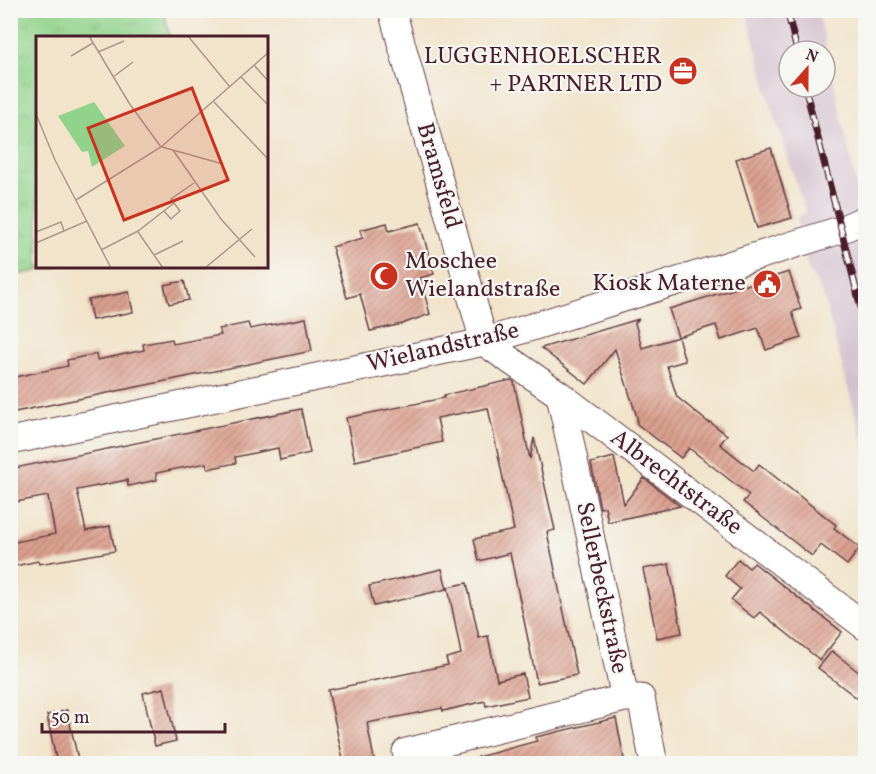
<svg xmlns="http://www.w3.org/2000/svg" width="876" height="774" font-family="Vollkorn,serif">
<defs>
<pattern id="grass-tufts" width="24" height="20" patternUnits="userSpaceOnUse" patternTransform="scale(1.5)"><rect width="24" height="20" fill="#91d38b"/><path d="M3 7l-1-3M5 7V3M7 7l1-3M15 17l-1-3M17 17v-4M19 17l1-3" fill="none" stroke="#7fb578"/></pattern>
<pattern id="building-hatch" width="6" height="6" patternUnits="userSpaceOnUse" patternTransform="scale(1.5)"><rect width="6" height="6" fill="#dba08f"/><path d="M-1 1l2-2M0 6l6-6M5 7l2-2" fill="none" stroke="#b48275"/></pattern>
</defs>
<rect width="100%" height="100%" fill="#f6f6f2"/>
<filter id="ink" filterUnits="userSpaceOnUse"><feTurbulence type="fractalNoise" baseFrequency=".0167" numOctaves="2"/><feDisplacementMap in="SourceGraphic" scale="12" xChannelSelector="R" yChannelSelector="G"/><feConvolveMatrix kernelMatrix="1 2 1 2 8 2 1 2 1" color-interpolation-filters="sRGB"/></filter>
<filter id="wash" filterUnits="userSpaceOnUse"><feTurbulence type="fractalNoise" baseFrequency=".008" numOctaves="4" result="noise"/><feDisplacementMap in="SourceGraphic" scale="24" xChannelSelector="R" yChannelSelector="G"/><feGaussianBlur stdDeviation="1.35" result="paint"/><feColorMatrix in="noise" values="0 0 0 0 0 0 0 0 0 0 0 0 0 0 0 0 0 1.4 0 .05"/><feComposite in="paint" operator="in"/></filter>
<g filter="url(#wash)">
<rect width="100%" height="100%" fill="#f1e4cb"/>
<!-- railway -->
<path fill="#d1bdcc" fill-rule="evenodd" d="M 746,11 L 818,11 L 865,224 L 865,451 L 824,298 L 807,265 L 797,217 L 806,213 L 772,109 ZM 789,51 L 825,51 L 825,87 L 789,87 Z"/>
<!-- grass -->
<path fill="url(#grass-tufts)" stroke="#6e795b" stroke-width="1.5" d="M 11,10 L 164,11 L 170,37 L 38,38 L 38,267 L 57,267 L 11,276 Z"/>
<g id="blocks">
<!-- building -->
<path fill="url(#building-hatch)" d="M 771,148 L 792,218 L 757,228 L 736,159 Z
M 387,223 L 389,231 L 420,223 L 434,274 L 420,278 L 430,314 L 402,324 L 370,331 L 360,294 L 347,298 L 332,247 L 363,238 L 360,230 Z
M 789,272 L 801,309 L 792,312 L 801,338 L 766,350 L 758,328 L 721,340 L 716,325 L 678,337 L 669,309 Z
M 184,281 L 189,300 L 169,304 L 164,285 Z
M 129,292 L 133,312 L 92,320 L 88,300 Z
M 306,318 L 312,351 L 10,413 L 10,378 L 68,366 L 67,360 L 96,354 L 97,360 L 144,350 L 143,344 L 172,339 L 173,344 L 221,335 L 219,329 L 248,323 L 250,329 Z
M 639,319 L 635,323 L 642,348 L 678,337 L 685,361 L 667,366 L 677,397 L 709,423 L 710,422 L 727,435 L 720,444 L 754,471 L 759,464 L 836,525 L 834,528 L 860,548 L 847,565 L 821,545 L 812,556 L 743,502 L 749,495 L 689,448 L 681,458 L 637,424 L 637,417 L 615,349 L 587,384 L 541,348 Z
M 511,380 L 514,382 L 530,459 L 534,438 L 555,530 L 547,532 L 577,675 L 537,683 L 510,553 L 479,561 L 474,539 L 514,530 L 488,408 L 437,418 L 442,442 L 355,461 L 346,418 L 444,398 L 444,395 Z
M 301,409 L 310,453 L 280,460 L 278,448 L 235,457 L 236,463 L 208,469 L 206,463 L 156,473 L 157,480 L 128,486 L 127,480 L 77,490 L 86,531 L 110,526 L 115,551 L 39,564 L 38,561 L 10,567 L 10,543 L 55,534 L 48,496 L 10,503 L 10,469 Z
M 614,457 L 624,504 L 644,478 L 680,506 L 608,522 L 605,507 L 600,508 L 591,463 Z
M 738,559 L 749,568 L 754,563 L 842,632 L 820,660 L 760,612 L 754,618 L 731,600 L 740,589 L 725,576 Z
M 669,564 L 682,633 L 657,638 L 643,569 Z
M 442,569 L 447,589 L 374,606 L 369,586 Z
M 467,583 L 479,638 L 488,636 L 497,680 L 523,674 L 528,697 L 486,706 L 485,701 L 443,711 L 442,708 L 367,723 L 375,764 L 344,764 L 328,690 L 448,665 L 446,658 L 461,654 L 448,587 Z
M 832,651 L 866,678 L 866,705 L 818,668 Z
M 164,688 L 176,741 L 155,746 L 143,693 Z
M 67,710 L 79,764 L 57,764 L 47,715 Z
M 616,718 L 625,764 L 479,764 L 478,757 L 537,741 L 536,737 Z"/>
</g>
</g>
<g filter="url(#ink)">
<use href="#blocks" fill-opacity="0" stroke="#633d43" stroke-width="1.5"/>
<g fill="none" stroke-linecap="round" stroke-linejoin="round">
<!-- minor casing -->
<g stroke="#633d43" stroke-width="29">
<path id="minor" d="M 392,10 L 484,342
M 484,342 L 560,395 L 866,627
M 560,395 L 625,698 L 641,698 L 654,764
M 10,441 L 484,342 L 840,230 L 866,219
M 410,764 L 406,752 L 625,698"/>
</g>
<!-- minor -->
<use href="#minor" stroke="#fff" stroke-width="27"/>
<!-- rail casing -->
<g stroke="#4a1f2b" stroke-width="7">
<path id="rail" d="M 787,10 L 797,51
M 805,87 L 866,328"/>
</g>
<!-- rail -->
<use href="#rail" stroke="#f6f6f2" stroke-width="4.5" stroke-dasharray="14" stroke-linecap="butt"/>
</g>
</g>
<!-- icons -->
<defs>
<g id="office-disc" transform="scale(1.5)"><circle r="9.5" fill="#c8321e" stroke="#f6f6f2"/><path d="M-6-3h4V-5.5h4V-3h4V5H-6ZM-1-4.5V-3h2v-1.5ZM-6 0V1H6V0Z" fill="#fff"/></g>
<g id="mosque-disc" transform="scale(1.5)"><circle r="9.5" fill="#c8321e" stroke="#f6f6f2"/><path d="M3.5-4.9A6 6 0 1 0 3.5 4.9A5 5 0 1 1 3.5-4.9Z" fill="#fff"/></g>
<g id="civic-disc" transform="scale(1.5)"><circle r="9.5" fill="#c8321e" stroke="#f6f6f2"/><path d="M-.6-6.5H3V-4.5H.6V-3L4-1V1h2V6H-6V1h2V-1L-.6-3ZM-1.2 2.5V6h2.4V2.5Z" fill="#fff"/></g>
</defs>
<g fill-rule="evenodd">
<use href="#office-disc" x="683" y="71"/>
<use href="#mosque-disc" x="384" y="276"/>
<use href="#civic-disc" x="767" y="284"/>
</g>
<g text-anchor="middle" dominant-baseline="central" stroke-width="4.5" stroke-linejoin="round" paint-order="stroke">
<!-- poi labels -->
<g font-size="24" fill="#4a1f2b" stroke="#f6f6f2" text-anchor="end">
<text x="662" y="57">LUGGENHOELSCHER<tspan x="662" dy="28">+ PARTNER LTD</tspan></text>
<text x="405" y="262" text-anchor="start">Moschee<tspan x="405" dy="28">Wielandstraße</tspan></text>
<text x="746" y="284">Kiosk Materne</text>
</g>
<!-- street labels -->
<g font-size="24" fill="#4a1f2b" stroke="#f6f6f2">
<text transform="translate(438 176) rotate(74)">Bramsfeld</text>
<text transform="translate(443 348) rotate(-13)">Wielandstraße</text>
<text transform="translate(676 483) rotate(37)">Albrechtstraße</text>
<text transform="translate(601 588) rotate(78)">Sellerbeckstraße</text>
</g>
</g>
<!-- overview -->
<g transform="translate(36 36)">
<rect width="232" height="232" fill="#f1e4cb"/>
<path d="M 58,66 L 89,110 L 56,131 L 52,115 L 46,116 L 22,80 Z" fill="#91d38b"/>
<path fill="none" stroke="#ae958b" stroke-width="1.5" d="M 53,0 L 93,67 L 125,111M 152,0 L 194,51M 62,16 L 88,5M 35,20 L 57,7M 218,29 L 233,46M 77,41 L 97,26M 205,41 L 231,68M 178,66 L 233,124M 0,78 L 19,124 L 75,232M 126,111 L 187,128M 137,114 L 185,183 L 219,221M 40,164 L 125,111 L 233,16M 128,175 L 135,183 L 144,175 L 135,163 L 158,147M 0,196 L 25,186 L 28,195M 102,196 L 127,232M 0,207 L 51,185M 65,214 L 102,195 L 138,167M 118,219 L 147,205M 169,232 L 216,193"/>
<path fill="#c8321e" fill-opacity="0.15" stroke="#c8321e" stroke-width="3" d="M 156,52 L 192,144 L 88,184 L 52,92 Z"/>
<rect width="232" height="232" fill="none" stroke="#4a1f2b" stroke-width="3"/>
</g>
<!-- margin -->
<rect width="876" height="774" fill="none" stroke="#f6f6f2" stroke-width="36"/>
<!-- north arrow -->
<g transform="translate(807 69) rotate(21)"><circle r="28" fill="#f6f6f2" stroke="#b1a0a2" stroke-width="1.5"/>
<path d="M0-4.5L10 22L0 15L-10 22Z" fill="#c8321e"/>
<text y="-9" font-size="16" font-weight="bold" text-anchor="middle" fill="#4a1f2b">N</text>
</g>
<!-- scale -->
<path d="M42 723v9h183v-9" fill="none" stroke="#4a1f2b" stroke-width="3"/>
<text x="51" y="723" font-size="18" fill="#4a1f2b" stroke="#f6f6f2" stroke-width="4.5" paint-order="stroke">50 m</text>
</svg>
